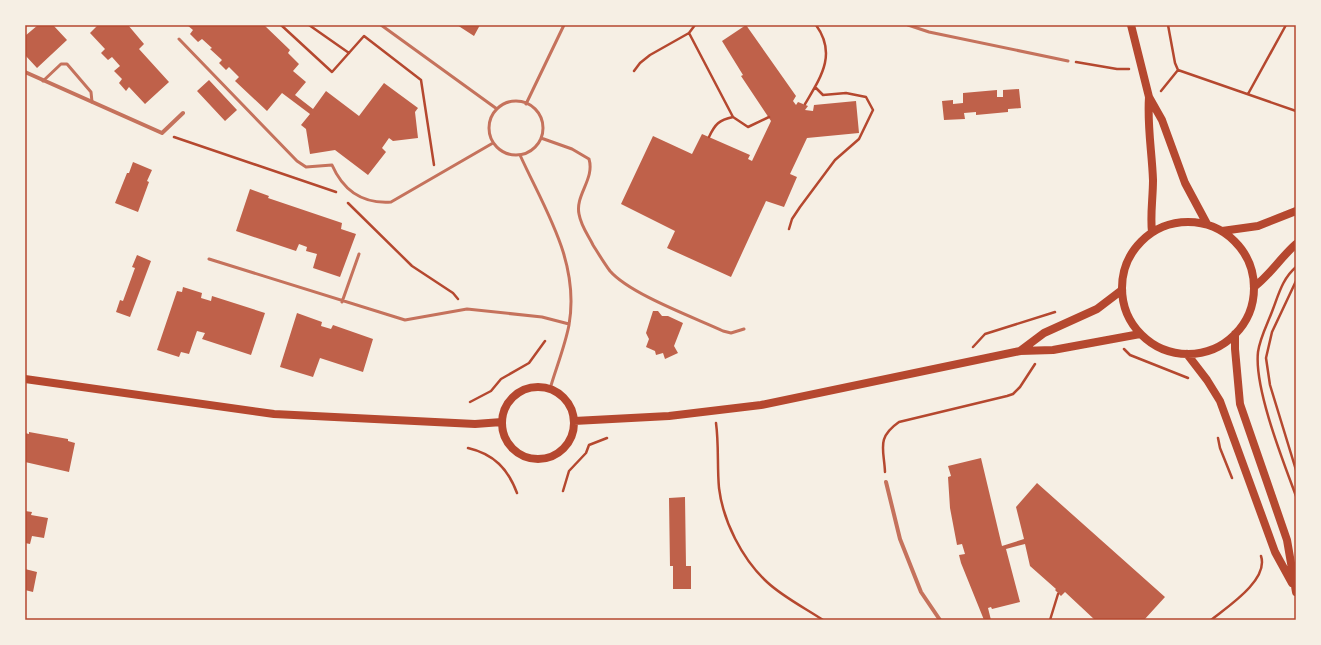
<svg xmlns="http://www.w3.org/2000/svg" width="1321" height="645" font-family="'Work Sans',sans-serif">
<rect width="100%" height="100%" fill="#f6efe4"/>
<!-- building -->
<path fill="#bf614a" d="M 38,25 L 53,25 L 67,40 L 37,68 L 25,55 L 25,36 Z
M 98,25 L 128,25 L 144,44 L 139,49 L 169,82 L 145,104 L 129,87 L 126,91 L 119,83 L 122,79 L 114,71 L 120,66 L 112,57 L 108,60 L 101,53 L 105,49 L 90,33 Z
M 187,25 L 264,25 L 290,50 L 288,53 L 299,64 L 293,71 L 306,82 L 295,95 L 313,109 L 326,91 L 359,116 L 384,83 L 418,108 L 415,112 L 418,138 L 393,141 L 389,138 L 382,148 L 386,152 L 368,175 L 335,150 L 310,154 L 306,129 L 301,125 L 310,114 L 282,93 L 267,111 L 235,81 L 239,77 L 229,67 L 226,70 L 219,63 L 222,60 L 210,49 L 212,48 L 202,39 L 198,42 L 190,34 L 193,30 Z
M 457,25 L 480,25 L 474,36 Z
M 746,25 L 796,96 L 793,101 L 796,105 L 798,102 L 808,106 L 805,110 L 813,111 L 814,105 L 856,101 L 859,133 L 807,138 L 790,174 L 797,177 L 784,207 L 766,201 L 731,277 L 667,248 L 675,231 L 621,204 L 653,136 L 692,154 L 702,134 L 750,155 L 748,159 L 752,161 L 771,121 L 741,76 L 743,75 L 722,41 Z
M 209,80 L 237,110 L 225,121 L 197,91 Z
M 1019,89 L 1021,108 L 1008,109 L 1008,112 L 976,115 L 976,112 L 964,113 L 965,119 L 944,120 L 942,101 L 953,100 L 953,104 L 963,103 L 963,93 L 997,90 L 997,97 L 1003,97 L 1003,90 Z
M 133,162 L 152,170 L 147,181 L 149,182 L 138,212 L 115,203 L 127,173 L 129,173 Z
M 250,189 L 269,196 L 268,198 L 342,223 L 341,229 L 356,234 L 340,277 L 313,268 L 317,254 L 306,251 L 307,247 L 299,244 L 296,251 L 236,231 Z
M 137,255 L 151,261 L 130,317 L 116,312 L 120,300 L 123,301 L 135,268 L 132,267 Z
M 183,287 L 202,293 L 201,298 L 211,301 L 212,296 L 265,313 L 251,355 L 202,339 L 205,333 L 197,331 L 189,354 L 181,352 L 179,357 L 157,350 L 177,291 L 182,292 Z
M 653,311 L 658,311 L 662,316 L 668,316 L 683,323 L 674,346 L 678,353 L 665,359 L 663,353 L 656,355 L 655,351 L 646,347 L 649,339 L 646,333 Z
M 297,313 L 322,322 L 321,326 L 331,329 L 333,325 L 373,339 L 363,372 L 320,358 L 313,377 L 280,367 Z
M 29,432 L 68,439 L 68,441 L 75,443 L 69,472 L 25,462 L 25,433 L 29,434 Z
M 981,458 L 1002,546 L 1024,539 L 1016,507 L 1037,483 L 1165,597 L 1144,620 L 1095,620 L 1065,592 L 1061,596 L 1055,590 L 1056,589 L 1030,566 L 1025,544 L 1006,549 L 1020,602 L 992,609 L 991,607 L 988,608 L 991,620 L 984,620 L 961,563 L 959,555 L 965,554 L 962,544 L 957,545 L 950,508 L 948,477 L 951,476 L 948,466 Z
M 685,497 L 686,566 L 691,566 L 691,589 L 673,589 L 673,566 L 670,566 L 669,498 Z
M 25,511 L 32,512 L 31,515 L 48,518 L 44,538 L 32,536 L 30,544 L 25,543 Z
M 25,569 L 37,572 L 33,592 L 25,590 Z"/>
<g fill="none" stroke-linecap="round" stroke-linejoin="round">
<!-- path -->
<path stroke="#b5482f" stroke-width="2.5" d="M 281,25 L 332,72 L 364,36 L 421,80 L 434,165
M 309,25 L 349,53
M 1168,25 L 1175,63 L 1178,70 L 1296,111
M 689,33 L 733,117 L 748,127 L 769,117
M 1076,62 L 1117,69 L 1129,69
M 634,71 L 640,63 L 650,55 L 689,33 L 695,25
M 1161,91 L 1178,70
M 1248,94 L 1286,25
M 805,104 C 821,77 837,54 816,25
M 174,137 L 336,192
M 709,137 C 715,124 719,120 733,117
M 348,203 L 412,266 L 453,293 L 458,299
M 789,229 L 792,219 L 800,207 L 835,160 L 859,139 L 873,110 L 866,97 L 846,93 L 823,95 L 815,87
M 1296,267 C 1283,278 1279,293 1273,309 C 1268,323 1260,337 1258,352 C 1254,388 1283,461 1296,496
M 1296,281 L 1272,332 L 1266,358 L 1270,385 L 1296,470
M 973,347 L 985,334 L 1055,312
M 1124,349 L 1130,355 L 1188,378
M 470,402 L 491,391 L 501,379 L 529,363 L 545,341
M 716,423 C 719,445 717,466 719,488 C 723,521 742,559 767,582 C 783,597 805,608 823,620
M 1218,438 L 1220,448 L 1232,478
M 468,448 C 494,454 508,469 517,493
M 885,472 C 884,449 876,438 899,422 L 1007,396 L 1013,394 L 1020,387 L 1035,364
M 563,491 L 569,471 L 586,453 L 589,445 L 607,438
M 1050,620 L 1058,594
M 1211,620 C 1227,607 1269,580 1261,556"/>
<!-- service -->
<path stroke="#c5725c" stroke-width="3" d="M 381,25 L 497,109
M 908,25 L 929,32 L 1068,61
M 25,26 L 26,25
M 179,39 L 297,161 L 306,167 L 332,165 C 343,190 362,204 391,202 L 493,143
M 43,81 L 61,64 L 67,64 L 91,92 L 92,102
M489 128a27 27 0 1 1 54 0a27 27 0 1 1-54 0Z
M 526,104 L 564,25
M 541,138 L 572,149 L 589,159 C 595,179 575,195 579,214 C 581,226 588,235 593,245 C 598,253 604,263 610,271 C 630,294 693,317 723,331 L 731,333 L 744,329
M 520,155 C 545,210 580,262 569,325 C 565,346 556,368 550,389
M 209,259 L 405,320 L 467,309 L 542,317 L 569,324
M 342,302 L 359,254"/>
<!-- minor -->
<path stroke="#c5725c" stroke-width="4" d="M 25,72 L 162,133 L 183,113
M 886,482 L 900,539 L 921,592 L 940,620"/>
<!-- secondary -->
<path stroke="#b5482f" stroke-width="8" d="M 1131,25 L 1149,97 L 1162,120 L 1185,183 L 1207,224
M 1149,97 C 1147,126 1152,152 1153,180 C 1153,198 1150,215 1152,232
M1122 288a66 66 0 1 1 132 0a66 66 0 1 1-132 0Z
M 1222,231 L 1258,226 L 1296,211
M 1254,287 C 1270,275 1281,257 1296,244
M 1235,334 L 1235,349 L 1240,404 L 1287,540 L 1296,592
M 1020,351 L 1044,333 L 1097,309 L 1122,290
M 1187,354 L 1207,380 L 1220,401 L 1275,552 L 1292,583
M 25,379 L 274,414 L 475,424 L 502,422
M502 423a36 36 0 1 1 72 0a36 36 0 1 1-72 0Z
M 574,421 L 669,416 L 761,405 L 1020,351 L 1053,350 L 1140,334"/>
</g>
<!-- border -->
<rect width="1321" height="645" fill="none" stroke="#f6efe4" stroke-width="52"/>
<rect x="26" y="26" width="1269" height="593" fill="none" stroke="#b5482f" stroke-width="1.5"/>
</svg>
